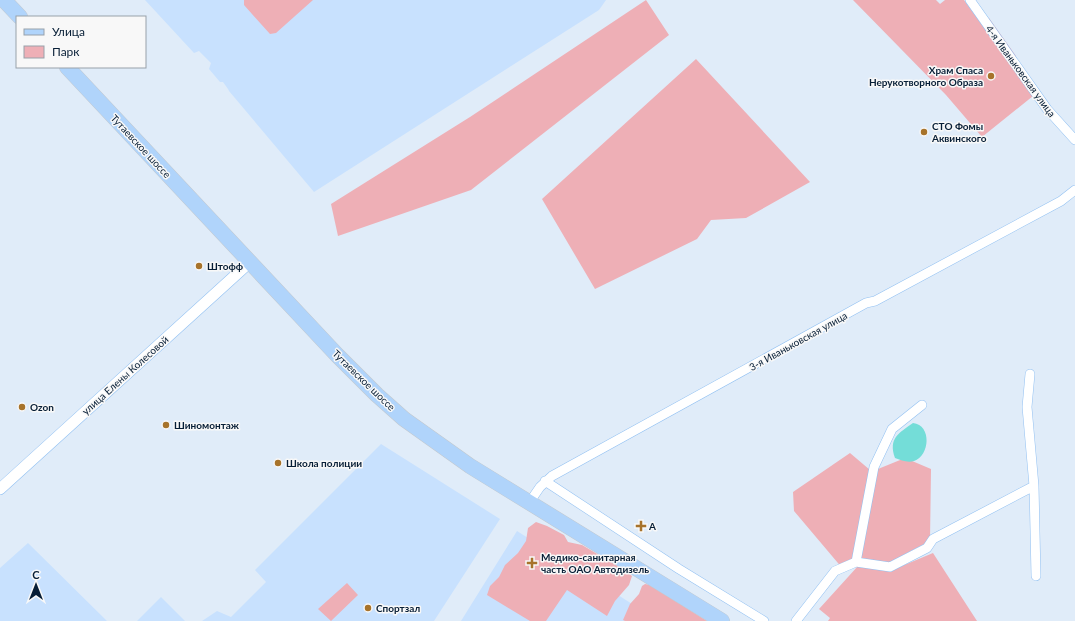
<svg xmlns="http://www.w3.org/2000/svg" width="1075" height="621" font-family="Lato,sans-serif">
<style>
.built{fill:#c8e1fe}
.green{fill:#eeafb6}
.water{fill:#74ddd8}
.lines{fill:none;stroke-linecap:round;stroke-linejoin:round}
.minor-casing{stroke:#91c0f2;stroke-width:10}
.tertiary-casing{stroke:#91c0f2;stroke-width:12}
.primary-casing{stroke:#c3c9cf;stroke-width:16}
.minor{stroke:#fff;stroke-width:9}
.tertiary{stroke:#fff;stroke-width:11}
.primary{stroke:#b0d4fb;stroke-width:15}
.poi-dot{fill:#a7732b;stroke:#f8f8f8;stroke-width:1.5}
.labels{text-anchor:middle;stroke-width:3;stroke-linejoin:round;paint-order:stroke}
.poi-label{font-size:10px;font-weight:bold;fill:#071e36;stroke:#f8f8f8;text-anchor:start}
.street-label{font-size:10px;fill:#071e36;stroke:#f8f8f8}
</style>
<rect width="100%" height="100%" fill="#e0ecf9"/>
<path class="built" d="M 145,0 L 606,0 L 599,10 L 314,192 L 229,91 L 228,89 L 223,82 L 220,82 L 209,69 L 211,63 L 199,51 L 194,53 Z
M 381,444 L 500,519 L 434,621 L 202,621 L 217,611 L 231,617 L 266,582 L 255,570 Z
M 517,531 L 659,621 L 461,621 Z
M 28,543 L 107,621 L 0,621 L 0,568 Z
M 161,597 L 185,621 L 137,621 Z"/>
<path class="green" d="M 244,0 L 313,0 L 276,33 L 270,34 L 244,5 Z
M 646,0 L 669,35 L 471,190 L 338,236 L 331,204 L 470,117 Z
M 853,0 L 936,0 L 940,4 L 945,0 L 964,0 L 982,25 L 989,18 L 1016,56 L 1016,66 L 1033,96 L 982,137 L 946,95 Z
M 696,59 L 810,182 L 746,218 L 711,220 L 697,239 L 595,289 L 542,199 Z
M 850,453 L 870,470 L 852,559 L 843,569 L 794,511 L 793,492 Z
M 905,458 L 931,469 L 930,541 L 888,563 L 860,559 L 878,469 Z
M 536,522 L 547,526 L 564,535 L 568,542 L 582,545 L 616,565 L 632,576 L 629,585 L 615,601 L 607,616 L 567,590 L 546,621 L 530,621 L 487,595 L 490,586 L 499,577 L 505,565 L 518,553 L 526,541 L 528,528 Z
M 933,553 L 977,621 L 828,621 L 830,618 L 819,609 L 858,566 L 890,571 Z
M 347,583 L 358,595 L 331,621 L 318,609 Z
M 645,584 L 650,585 L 707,621 L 625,621 L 623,620 L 630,604 L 639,594 L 642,586 Z"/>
<path class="water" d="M 913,423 C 932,425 930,456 914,461 C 907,463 901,460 895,458 C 888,438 899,433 913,423 Z"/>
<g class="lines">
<g class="minor-casing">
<path id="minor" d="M 970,0 L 1047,109 L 1075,140
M 1030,374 L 1027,407 L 1034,486 L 1036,576
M 545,481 L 679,569 L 764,621
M 529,503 L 540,487 L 552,476 L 866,303 L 875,301 L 1061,201 L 1075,190
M 856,562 L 890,567 L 927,548 L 933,539 L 1034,486
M 796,621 L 835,571 L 856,562 L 874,467 L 892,429 L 922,405"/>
</g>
<g class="tertiary-casing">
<path id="tertiary" d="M 0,489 L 250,262"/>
</g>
<g class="primary-casing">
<path id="primary" d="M 4,0 L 20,17
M 67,67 L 337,355 L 377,395 L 404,419 L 470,466 L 722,621"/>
</g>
<use href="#minor" class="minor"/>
<use href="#tertiary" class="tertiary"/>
<use href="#primary" class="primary"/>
</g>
<g class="poi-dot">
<circle cx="991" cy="76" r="4"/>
<circle cx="924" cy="132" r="4"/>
<circle cx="199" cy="266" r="4"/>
<circle cx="22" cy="407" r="4"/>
<circle cx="166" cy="425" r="4"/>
<circle cx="278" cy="463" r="4"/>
<path d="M639 520h4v4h4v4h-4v4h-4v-4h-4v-4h4z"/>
<path d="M530 557h4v4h4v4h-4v4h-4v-4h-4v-4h4z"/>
<circle cx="368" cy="608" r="4"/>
</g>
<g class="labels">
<g class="poi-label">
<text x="983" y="74" text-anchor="end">Храм Спаса<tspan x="983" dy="12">Нерукотворного Образа</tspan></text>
<text x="932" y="130">СТО Фомы<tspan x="932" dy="12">Аквинского</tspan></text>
<text x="207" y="270">Штофф</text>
<text x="30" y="411">Ozon</text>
<text x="174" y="429">Шиномонтаж</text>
<text x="286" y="467">Школа полиции</text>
<text x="649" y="530">А</text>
<text x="541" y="561">Медико-санитарная<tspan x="541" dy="12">часть ОАО Автодизель</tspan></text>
<text x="376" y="612">Спортзал</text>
</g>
<g class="street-label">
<text transform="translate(1021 71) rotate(54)" y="4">4-я Иваньковская улица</text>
<text transform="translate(141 146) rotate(47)" y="4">Тутаевское шоссе</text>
<text transform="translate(798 341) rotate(-29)" y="4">3-я Иваньковская улица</text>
<text transform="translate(125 375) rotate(-42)" y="4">улица Елены Колесовой</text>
<text transform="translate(364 380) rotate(44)" y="4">Тутаевское шоссе</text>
</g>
</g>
<rect x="16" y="16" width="130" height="52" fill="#f8f8f8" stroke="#98a1aa"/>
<rect x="24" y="29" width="20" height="6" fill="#b0d4fb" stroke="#98a1aa"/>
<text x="52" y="36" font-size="12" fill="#071e36">Улица</text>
<rect x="24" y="46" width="20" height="12" fill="#eeafb6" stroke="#98a1aa"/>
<text x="52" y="56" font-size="12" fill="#071e36">Парк</text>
<g transform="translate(36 585)" stroke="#f8f8f8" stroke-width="3" paint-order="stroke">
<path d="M0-3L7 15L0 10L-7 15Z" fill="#071e36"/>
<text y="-6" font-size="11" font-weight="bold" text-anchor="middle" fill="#071e36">С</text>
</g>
</svg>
